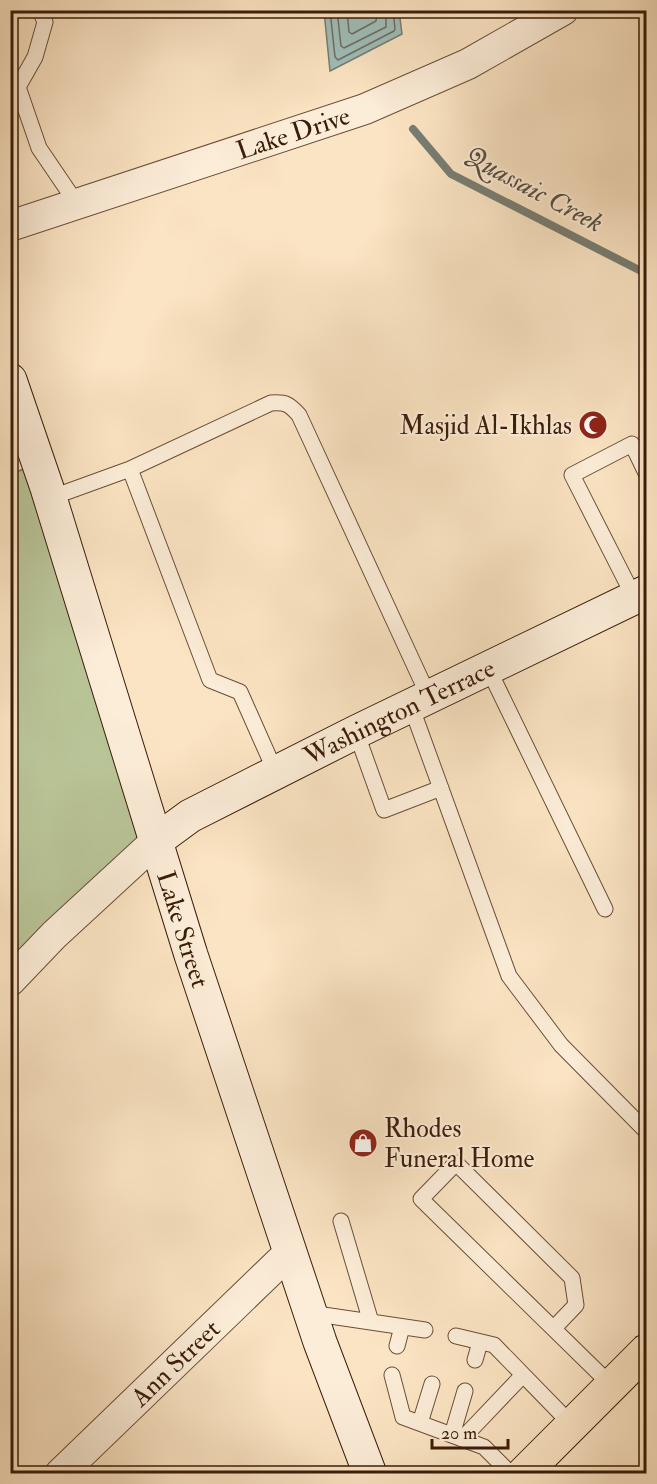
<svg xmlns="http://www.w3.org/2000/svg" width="657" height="1484" font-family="'IM FELL Double Pica',serif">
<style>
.green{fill:#b9c598;stroke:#7a7050;stroke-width:1.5}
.water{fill:#9fbeb9;stroke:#777d73;stroke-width:1.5}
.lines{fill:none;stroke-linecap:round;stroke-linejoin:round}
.shore{stroke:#6d6d61;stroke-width:1.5}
.stream{stroke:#777d73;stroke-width:8}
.lane-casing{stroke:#6b4e38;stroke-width:17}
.street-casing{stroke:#6b4e38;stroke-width:32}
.secondary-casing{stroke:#3b1c09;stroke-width:35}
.primary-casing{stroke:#3b1c09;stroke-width:35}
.lane{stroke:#fcedd8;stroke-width:15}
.street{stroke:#fcedd8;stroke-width:30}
.secondary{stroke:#fcedd8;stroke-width:33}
.primary{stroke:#fbe4c3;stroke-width:33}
.labels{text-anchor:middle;stroke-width:4.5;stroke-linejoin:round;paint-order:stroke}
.street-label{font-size:26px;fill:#3b1c09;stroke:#fcedd8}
.poi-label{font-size:26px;fill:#3b1c09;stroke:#fcedd8;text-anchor:end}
.water-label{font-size:27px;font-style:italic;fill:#594d3e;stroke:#fcedd8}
</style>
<rect width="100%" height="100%" fill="#fbe4c3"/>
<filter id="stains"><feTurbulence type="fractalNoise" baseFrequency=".00333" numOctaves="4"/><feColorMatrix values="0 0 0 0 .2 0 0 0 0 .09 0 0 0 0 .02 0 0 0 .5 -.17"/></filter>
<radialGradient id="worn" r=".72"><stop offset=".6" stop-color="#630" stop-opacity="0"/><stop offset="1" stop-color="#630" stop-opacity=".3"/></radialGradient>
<path class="green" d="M 39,463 L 156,841 L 11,987 L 11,474 Z"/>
<path class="water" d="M 324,11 L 399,11 L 402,34 L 330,71 Z"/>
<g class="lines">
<path class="shore" d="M 330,10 L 335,57 L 338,60 L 394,31 L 395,29 L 393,10
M 337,10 L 341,46 L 344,48 L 386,27 L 386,10
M 347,10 L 349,32 L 352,34 L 376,21 L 377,10"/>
<path class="stream" d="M 413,129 L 451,174 L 641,271 L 646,271"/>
<g class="lane-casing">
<path id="lane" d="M 18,87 L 35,57 L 45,22 L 40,10
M 10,92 L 18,87 L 39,148 L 77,204
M 130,469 L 210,680 L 240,692 L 276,773
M 50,498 L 130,469 L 271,403 C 286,402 289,404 299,415 L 429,697
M 634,597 L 572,475 L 632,444 L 646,473
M 488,668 L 605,909
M 411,706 L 509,976 L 561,1045 L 646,1131
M 356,732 L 384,810 L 441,788
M 341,1221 L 371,1322
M 310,1313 L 425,1330
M 554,1328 L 576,1305 L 572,1278 L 456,1163 L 421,1199 L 612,1386
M 456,1336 L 494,1345 L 572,1425
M 397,1346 L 402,1327
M 475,1360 L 480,1342
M 392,1375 L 403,1417 L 484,1447 L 511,1474
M 420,1423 L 432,1384
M 452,1435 L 465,1391
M 462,1439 L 523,1375"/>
</g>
<g class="street-casing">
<g id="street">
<path id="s1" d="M 10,226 L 365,109 L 468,64 L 563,10"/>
<path d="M 10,981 L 54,935 L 156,841"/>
<path id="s2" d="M 60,1474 L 290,1252"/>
</g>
</g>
<g class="secondary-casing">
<g id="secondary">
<path id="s3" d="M 10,380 L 47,488 L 191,955 L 320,1342 L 370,1474"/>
<path id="s4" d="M 156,841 L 190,816 L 356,732 L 646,592"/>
</g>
</g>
<g class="primary-casing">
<path id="primary" d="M 523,1474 L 646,1351"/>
</g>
<use href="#lane" class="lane"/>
<use href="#street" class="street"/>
<use href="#secondary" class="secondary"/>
<use href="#primary" class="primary"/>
</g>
<defs>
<g id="mosque-disc" transform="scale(1.5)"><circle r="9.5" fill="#8f2418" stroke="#fcedd8"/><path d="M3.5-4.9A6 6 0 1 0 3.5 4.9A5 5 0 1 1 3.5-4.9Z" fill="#fff"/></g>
<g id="shop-disc" transform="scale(1.5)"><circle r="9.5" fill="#8f2418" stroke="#fcedd8"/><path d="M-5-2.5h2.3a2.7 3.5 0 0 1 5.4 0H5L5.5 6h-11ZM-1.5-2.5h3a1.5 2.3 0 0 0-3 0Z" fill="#fff"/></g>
</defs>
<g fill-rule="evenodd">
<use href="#mosque-disc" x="593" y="425"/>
<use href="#shop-disc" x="363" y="1143"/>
</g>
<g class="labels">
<g class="street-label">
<text dy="9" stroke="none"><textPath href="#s1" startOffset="298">Lake Drive</textPath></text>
<text dy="9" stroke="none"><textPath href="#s4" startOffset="276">Washington Terrace</textPath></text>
<text dy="9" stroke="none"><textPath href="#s3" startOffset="576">Lake Street</textPath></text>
<text dy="9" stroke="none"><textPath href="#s2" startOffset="160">Ann Street</textPath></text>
</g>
<g class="poi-label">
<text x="572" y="434">Masjid Al-Ikhlas</text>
<text x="384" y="1137" text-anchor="start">Rhodes<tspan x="384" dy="30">Funeral Home</tspan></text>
</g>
<g class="water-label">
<text transform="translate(534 189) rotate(28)" y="9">Quassaic Creek</text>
</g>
</g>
<rect width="657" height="1484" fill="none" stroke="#fbe4c3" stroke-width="36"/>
<rect x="12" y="12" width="633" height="1460" fill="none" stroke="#3b1c09" stroke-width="3"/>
<rect x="18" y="18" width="621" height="1448" fill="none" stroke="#3b1c09" stroke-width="1.5"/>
<path d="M432 1439v9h76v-9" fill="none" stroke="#3b1c09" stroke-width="3"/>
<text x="441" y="1439" font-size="18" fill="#3b1c09" stroke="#fcedd8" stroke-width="4.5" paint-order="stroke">20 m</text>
<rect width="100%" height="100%" filter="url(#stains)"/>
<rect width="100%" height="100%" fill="url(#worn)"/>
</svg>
